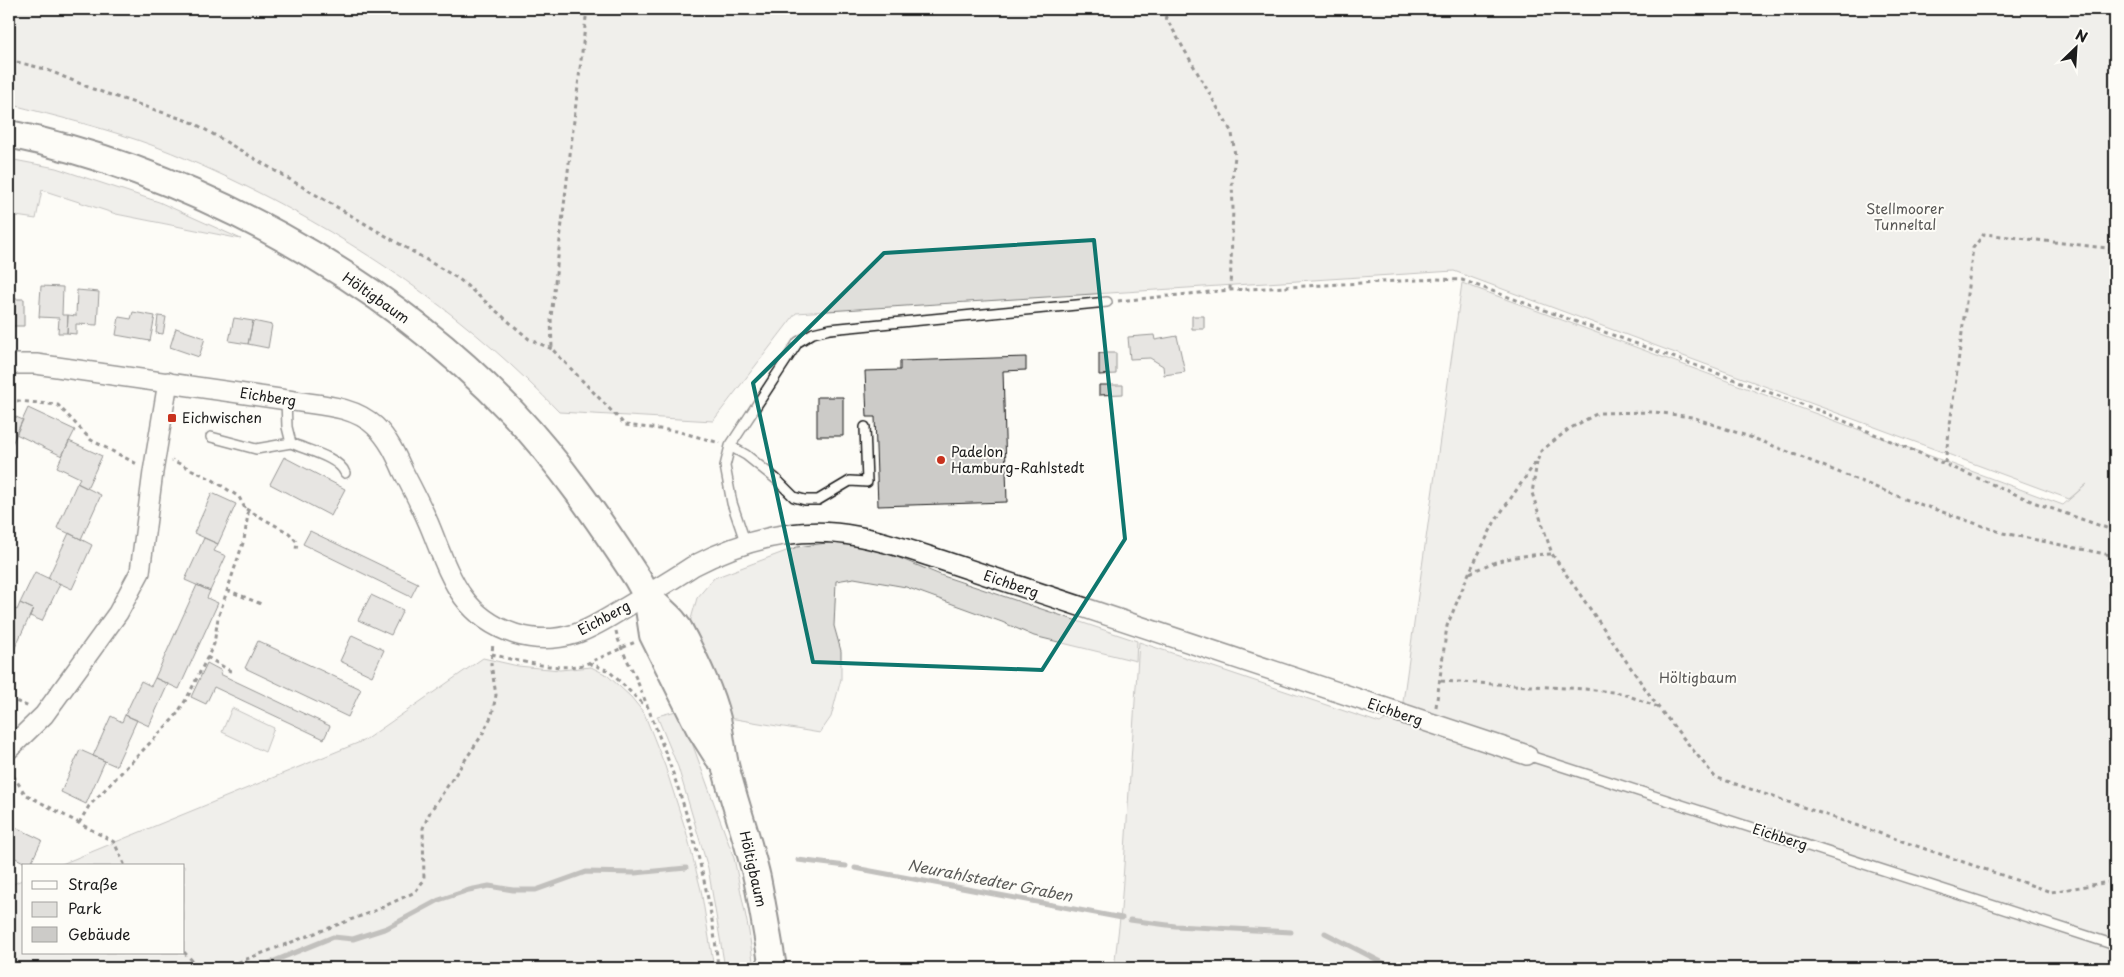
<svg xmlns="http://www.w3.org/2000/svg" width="2124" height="977" font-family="'Playpen Sans',sans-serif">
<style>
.green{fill:#e0dfdb;stroke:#7e7e7c}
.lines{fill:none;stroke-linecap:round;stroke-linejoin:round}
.stream{stroke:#797876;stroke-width:5}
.building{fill:#cccbc8;stroke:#1c1c1c}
.service-casing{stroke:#1c1c1c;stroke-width:12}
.minor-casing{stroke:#1c1c1c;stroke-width:22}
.secondary-casing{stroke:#1c1c1c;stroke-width:30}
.path{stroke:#1c1c1c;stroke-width:3;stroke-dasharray:4 4;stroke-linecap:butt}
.service{stroke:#fdfcf7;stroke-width:9}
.minor{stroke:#fdfcf7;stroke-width:19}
.secondary{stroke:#fdfcf7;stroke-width:26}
.marked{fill:none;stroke:#0f766e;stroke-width:4;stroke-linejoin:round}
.poi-dot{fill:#c8321e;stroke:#fdfcf7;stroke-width:2}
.labels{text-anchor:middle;stroke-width:4;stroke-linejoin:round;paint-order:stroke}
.park-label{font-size:14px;fill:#575655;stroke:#fdfcf7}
.street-label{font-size:14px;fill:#1c1c1c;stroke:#fdfcf7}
.poi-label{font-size:14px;fill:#1c1c1c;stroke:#fdfcf7;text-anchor:start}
.water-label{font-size:15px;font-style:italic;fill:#5a5a58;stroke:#fdfcf7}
</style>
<rect width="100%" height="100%" fill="#fdfcf7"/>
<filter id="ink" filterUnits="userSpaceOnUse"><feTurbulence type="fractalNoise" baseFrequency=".02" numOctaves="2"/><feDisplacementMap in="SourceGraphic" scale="10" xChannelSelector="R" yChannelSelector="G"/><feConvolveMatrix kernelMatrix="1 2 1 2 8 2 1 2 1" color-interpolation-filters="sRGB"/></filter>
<g filter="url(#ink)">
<path class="green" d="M 9,9 L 2115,9 L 2115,968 L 1114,968 L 1121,910 L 1139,642 L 1380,723 L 1402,709 L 1462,283 L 2063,505 L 2087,484 L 2069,499 L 1454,271 L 796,313 L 713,421 L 559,412 C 475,324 378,255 271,199 C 234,180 196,162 157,147 C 109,129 59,117 9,104 Z
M 9,159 L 56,168 L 159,202 L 241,239 L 116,214 L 42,190 L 36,219 L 9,215 Z
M 834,542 L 880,550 L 943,576 L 1137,641 L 1136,661 L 1034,636 L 1002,622 L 906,587 L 854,578 L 836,581 L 834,626 L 841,651 L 841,679 L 831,717 L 820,733 L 729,718 L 689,626 L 697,598 L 714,578 L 797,547 Z
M 483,658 L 518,666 L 560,670 L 591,667 L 607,675 L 631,697 L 644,713 L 665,766 L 686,831 L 701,890 L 714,968 L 9,968 L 9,886 L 24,879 L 24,953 L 184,953 L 184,866 L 57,866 L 365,740 Z
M 232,708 L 274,728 L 265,752 L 222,732 Z
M 680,710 L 734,858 L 749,932 L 754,968 L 725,968 L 708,868 L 678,767 L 657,716 Z"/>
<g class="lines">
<path class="stream" d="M 798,860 L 846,866
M 855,868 L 1122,918
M 1130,920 L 1175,926 L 1291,932
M 1325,933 L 1393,968
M 257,968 L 333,937 L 353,939 L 387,928 L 439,900 L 469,890 L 489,886 L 513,890 L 536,890 L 586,872 L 635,873 L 686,868"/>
</g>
<path class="building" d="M 41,286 L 63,287 L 62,315 L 68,315 L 67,333 L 58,333 L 59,318 L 39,317 Z
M 77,290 L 99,292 L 97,325 L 76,324 L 76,334 L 67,333 L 68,315 L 76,316 Z
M 9,299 L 24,299 L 24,326 L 9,326 Z
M 133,312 L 155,316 L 150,341 L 116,335 L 119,317 L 131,319 Z
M 158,316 L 166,317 L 163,334 L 156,333 Z
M 1192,316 L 1204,316 L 1204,329 L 1192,329 Z
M 234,318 L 253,321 L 248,344 L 229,341 Z
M 253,321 L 272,325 L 268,348 L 248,344 Z
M 176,328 L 205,338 L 199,357 L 170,347 Z
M 1154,335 L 1155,340 L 1177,336 L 1185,372 L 1164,375 L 1163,366 L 1150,358 L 1130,359 L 1128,337 Z
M 1099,353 L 1116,353 L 1116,374 L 1099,375 Z
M 1026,357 L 1026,370 L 1003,371 L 1007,502 L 878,506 L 875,417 L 867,417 L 865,371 L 900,370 L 900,361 Z
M 1099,385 L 1123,385 L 1123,394 L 1099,395 Z
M 817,397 L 843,397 L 843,436 L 817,436 Z
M 28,408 L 75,430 L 62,456 L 16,434 Z
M 9,414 L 23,420 L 11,446 L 9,445 Z
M 69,441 L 102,456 L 87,488 L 77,483 L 80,478 L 57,467 Z
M 284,457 L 345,489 L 331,516 L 270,484 Z
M 77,483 L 101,495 L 81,539 L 57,528 Z
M 212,493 L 236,504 L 218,544 L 194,533 Z
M 310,531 L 418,583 L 411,597 L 303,544 Z
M 69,533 L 92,545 L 72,589 L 48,578 Z
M 204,538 L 218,544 L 214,551 L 226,556 L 210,591 L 185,580 Z
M 35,572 L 60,584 L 42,621 L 30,616 L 33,609 L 20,603 Z
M 197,585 L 210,591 L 207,598 L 218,603 L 179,689 L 155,678 Z
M 371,595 L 403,610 L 391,635 L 358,620 Z
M 20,603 L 33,609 L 11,656 L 9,655 L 9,606 L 17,610 Z
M 352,635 L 384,650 L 372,676 L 340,661 Z
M 258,641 L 361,689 L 348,717 L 245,668 Z
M 207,663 L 222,671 L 220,674 L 330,726 L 324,739 L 214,687 L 206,704 L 191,697 Z
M 155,678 L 168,684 L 149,726 L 125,715 L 141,681 L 151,686 Z
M 125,715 L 137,720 L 116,766 L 93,756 L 111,716 L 122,722 Z
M 80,750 L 105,761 L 86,804 L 61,792 Z
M 9,824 L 42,840 L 30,865 L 9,855 Z"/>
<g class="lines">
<g class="service-casing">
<path id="service" d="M 286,400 L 287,427 L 291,443 C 306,450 339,457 345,473
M 211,437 L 256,449 L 291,443
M 730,446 L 746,455 L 776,479 L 794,497 L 805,500 L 818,500 L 850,481 L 867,482 L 865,427
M 746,544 L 732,503 L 725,466 L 730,446 L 798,342 L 813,333 L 830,329 L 1107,302
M 1527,755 L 2115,945"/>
</g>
<g class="minor-casing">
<path id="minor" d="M 9,364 L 36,364 L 308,403 C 331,406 357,409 375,426 C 388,438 396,455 403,471 C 413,490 423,509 431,529 C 450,576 462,617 515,634 C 534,640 555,640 575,634 C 594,628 611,616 628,606 C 650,593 672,580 693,566 C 743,540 799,525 856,536 C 885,541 913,551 941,560 L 1527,755
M 9,749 L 44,715 L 118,613 L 140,572 L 153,472 L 168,382"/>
</g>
<g class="secondary-casing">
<path id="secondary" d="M 9,134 C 191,171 385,278 513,413 C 561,464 599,520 637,578 C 640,583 643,589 646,594 C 658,609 674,617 682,635 C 695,661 710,690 717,719 C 721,737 722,755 727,773 C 736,808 749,843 757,878 C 763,908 768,938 773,968
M 647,595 L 653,635 L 699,727 L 718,757"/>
</g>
<path class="path" d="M 587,9 L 551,317 L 552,349 L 625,425 L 676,431 L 720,443
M 1161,9 L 1232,133 L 1235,156 L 1232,181 L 1233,209 L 1230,290
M 9,60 L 45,69 L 93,89 L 194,123 L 459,279 L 529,339 L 552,349
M 1118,301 L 1230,290 L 1437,279 L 1462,280 L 1823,412 L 2036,503 L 2115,531
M 9,400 L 58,405 L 91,440 L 139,465
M 1537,462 L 1532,493 L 1552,554 L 1658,707 L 1715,777 L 2051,892 L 2115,881
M 1945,463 L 1973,248 L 1984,234 L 2115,249
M 246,509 L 289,533 L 297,542 L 296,550
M 1470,573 C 1499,558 1520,555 1552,554
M 227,590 L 264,605
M 616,631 C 620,650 631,665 638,683 C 649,710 660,738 670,765 C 692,826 713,903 718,968
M 492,654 C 515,661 566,673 588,663 C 604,656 620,649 635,642
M 207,657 L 232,672
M 589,663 L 609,671 L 645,706
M 1441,681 L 1585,689 L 1621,693 L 1658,707
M 9,698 L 29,707
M 1436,707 L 1447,626 L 1469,573 L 1495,521 L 1538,459 L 1541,451 L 1569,429 L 1598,413 L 1654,412 L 1692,417 L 1761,441 L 1905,499 L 2003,533 L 2115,556
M 9,769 L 25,794 L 114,842 L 125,866
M 79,823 L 89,806 L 175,717 L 187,698 L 214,644 L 218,618 L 244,540 L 248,514 L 239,497 L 213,480 L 172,460
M 184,952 L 199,968
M 223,968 L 374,911 L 415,892 L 424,880 L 423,828 L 430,812 L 482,735 L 492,715 L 496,695 L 491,664 L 493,643"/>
<use href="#service" class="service"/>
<use href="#minor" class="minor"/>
<use href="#secondary" class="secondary"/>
</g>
</g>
<path d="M0 0H2124V977H0ZM 1094,240 L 1125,539 L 1042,670 L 813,662 L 753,383 L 884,253 Z" fill="#fdfcf7" fill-opacity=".55" fill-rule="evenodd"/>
<path class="marked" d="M 1094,240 L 1125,539 L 1042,670 L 813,662 L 753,383 L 884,253 Z"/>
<g class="poi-dot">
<rect x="167" y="413" width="10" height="10" rx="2.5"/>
<circle cx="941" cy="460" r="5"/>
</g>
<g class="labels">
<g class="park-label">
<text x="1905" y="214">Stellmoorer<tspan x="1905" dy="16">Tunneltal</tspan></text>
<text x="1698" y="683">Höltigbaum</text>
</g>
<g class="street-label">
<text transform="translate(376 298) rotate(35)" y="5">Höltigbaum</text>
<text transform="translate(268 397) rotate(9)" y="5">Eichberg</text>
<text transform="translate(1011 584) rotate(19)" y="5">Eichberg</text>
<text transform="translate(604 618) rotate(-28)" y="5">Eichberg</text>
<text transform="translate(1395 712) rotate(19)" y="5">Eichberg</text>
<text transform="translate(1780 837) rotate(18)" y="5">Eichberg</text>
<text transform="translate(753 869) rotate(77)" y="5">Höltigbaum</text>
</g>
<g class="poi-label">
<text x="182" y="423">Eichwischen</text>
<text x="951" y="457">Padelon<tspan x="951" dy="16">Hamburg-Rahlstedt</tspan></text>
</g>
<g class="water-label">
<text transform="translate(990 881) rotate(11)" y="5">Neurahlstedter Graben</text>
</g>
</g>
<rect width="2124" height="977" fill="none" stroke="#fdfcf7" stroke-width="30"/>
<rect x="15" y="15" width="2094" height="947" fill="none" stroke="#1c1c1c" stroke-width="2" filter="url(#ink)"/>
<rect x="22" y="864" width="162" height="90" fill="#fdfcf7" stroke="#a3a29f"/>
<rect x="32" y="881" width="25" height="8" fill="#fdfcf7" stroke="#a3a29f"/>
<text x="68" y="890" font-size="15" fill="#1c1c1c">Straße</text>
<rect x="32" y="902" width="25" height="15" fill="#e0dfdb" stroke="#a3a29f"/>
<text x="68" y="914" font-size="15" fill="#1c1c1c">Park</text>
<rect x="32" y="927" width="25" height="15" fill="#cccbc8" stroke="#a3a29f"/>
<text x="68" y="940" font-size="15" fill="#1c1c1c">Gebäude</text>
<g transform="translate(2076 48) rotate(25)" stroke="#fdfcf7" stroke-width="4" paint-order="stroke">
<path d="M0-4L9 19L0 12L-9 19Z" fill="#1c1c1c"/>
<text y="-8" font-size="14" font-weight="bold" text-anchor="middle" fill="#1c1c1c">N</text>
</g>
</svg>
